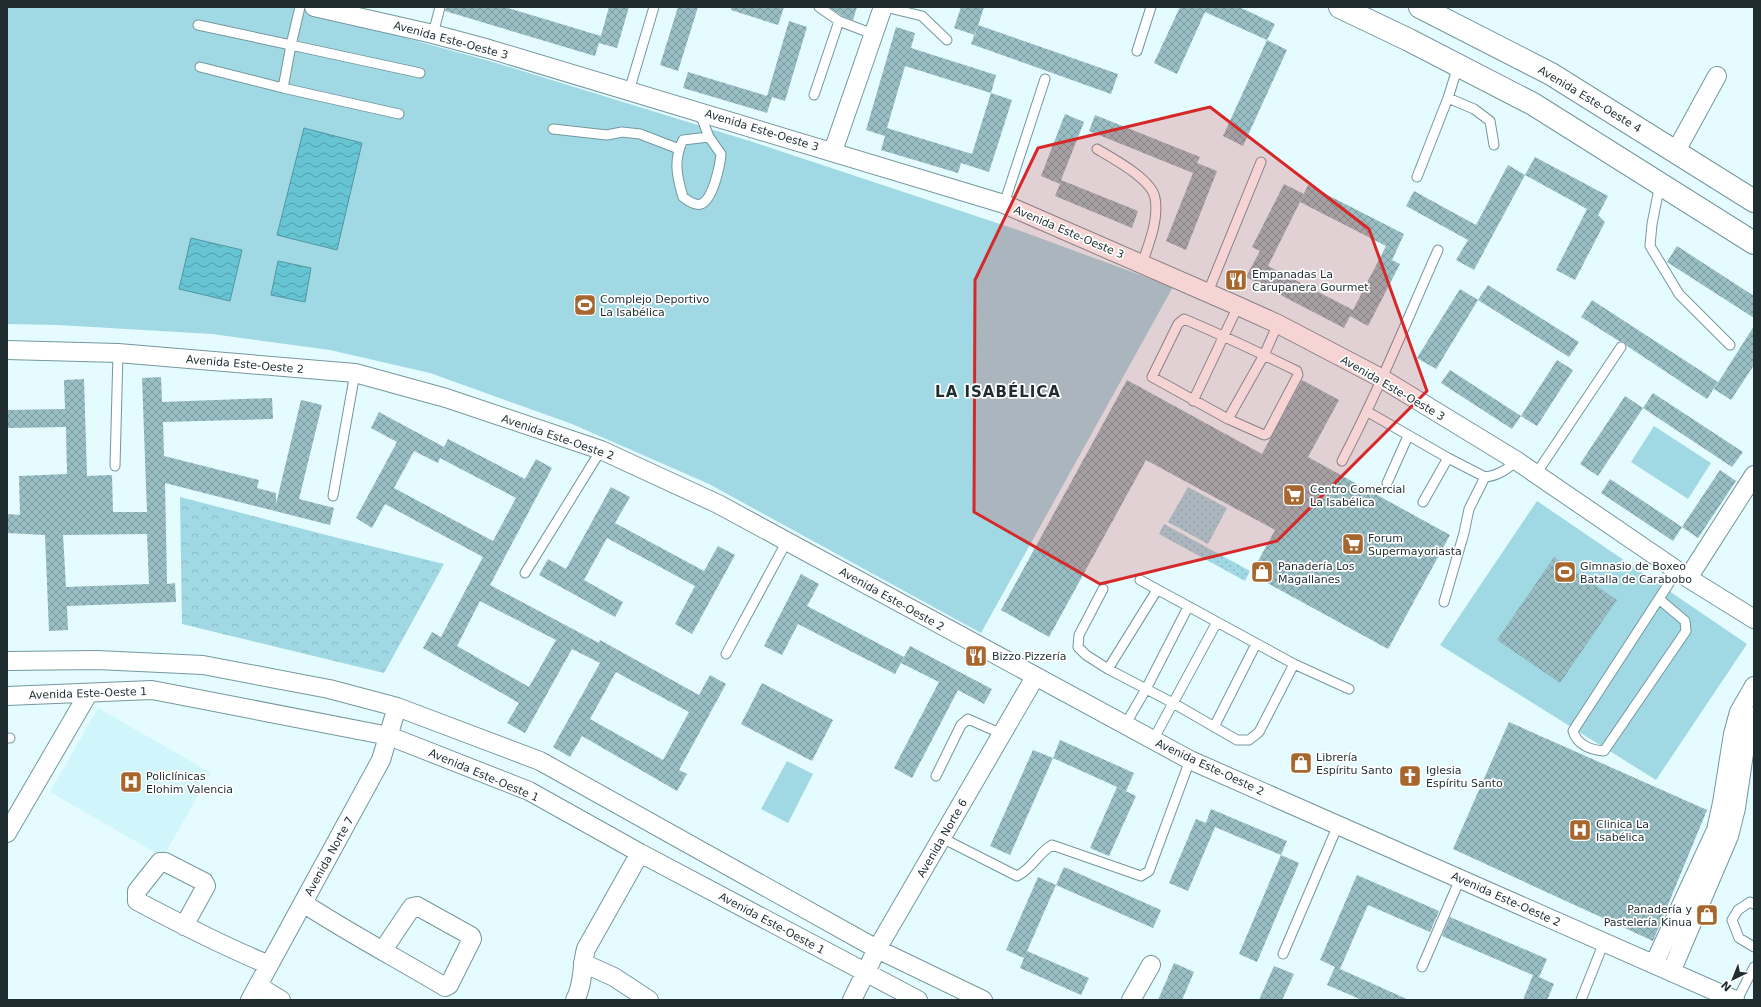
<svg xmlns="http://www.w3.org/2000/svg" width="1761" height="1007" font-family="'DejaVu Sans',sans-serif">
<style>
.built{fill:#d0f6fc}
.grass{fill:url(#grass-dots)}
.park{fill:url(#park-crowns)}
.pitch{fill:#a0d9e3}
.water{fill:url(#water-waves);stroke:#5197a2}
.building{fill:url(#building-cross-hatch);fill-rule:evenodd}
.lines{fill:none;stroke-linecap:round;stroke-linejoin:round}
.lane-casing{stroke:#74989e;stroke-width:11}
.street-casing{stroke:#74989e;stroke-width:20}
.secondary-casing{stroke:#74989e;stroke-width:24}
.lane{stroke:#fff;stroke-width:9}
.street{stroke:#fff;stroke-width:18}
.secondary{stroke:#fff;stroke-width:22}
.marked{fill:#d62828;fill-opacity:0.2;stroke:#d62828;stroke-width:3;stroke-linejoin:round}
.labels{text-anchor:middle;stroke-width:3.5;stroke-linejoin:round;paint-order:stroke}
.street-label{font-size:11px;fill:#1f2d30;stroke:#fff}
.poi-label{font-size:11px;fill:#1f2d30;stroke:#fff;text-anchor:start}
.district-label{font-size:15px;font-weight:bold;letter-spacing:1px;fill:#1f2d30;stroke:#fff}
</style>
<defs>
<pattern id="grass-dots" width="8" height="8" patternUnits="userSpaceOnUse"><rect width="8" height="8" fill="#a0d9e3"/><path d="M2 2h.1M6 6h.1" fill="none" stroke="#89bbc3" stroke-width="1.8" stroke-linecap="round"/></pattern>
<pattern id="park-crowns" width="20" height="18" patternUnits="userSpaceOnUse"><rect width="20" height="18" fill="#a0d9e3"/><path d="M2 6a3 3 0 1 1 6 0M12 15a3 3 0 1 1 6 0" fill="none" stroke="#89bbc3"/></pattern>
<pattern id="water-waves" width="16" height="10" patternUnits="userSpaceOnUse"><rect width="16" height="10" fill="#66c4d3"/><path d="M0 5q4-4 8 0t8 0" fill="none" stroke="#53a0ac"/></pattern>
<pattern id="building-cross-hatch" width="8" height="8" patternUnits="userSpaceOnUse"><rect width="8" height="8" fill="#99bec4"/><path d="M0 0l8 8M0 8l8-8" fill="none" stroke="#7c9ba0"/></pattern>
</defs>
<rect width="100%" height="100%" fill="#e4fbff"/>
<path class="built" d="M 98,708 L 211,773 L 163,857 L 50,792 Z"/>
<path class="grass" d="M 1188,487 L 1227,508 L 1208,544 L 1168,522 Z
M 1164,524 L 1250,571 L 1245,581 L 1159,534 Z"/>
<path class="park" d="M 180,497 L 334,537 L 444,564 L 384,673 L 182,624 Z"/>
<path class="pitch" d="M 7,7 L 293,7 L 493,62 L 753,142 L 1015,229 L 1173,287 L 981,633 L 709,484 L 572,424 L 430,373 L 330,350 L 212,334 L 58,325 L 7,324 Z
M 1654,426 L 1711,463 L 1688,499 L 1631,462 Z
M 1537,501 L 1747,644 L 1656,780 L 1440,645 Z
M 787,761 L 813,774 L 788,823 L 761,809 Z"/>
<path class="water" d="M 304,128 L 362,143 L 337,250 L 277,235 Z
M 191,238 L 242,250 L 230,301 L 179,289 Z
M 278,261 L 311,268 L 305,302 L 271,295 Z"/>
<path class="building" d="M 446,7 L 505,7 L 601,36 L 595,56 L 445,11 Z
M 609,7 L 629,7 L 617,48 L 599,43 Z
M 678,7 L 698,7 L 678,71 L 660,65 Z
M 731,7 L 784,7 L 778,25 L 731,10 Z
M 829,7 L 857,7 L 853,20 L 842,16 Z
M 961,7 L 984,7 L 975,35 L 954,28 Z
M 1180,7 L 1239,7 L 1275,24 L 1267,40 L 1205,12 L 1177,74 L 1154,63 Z
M 789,21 L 807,27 L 785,101 L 772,97 L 767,113 L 683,88 L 688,72 L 767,96 Z
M 978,25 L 1118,74 L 1111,94 L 971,44 Z
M 896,27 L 915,33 L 911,48 L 996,75 L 991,93 L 1012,100 L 989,172 L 961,163 L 958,173 L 881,150 L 885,136 L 866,130 ZM 905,66 L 991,93 L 972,154 L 887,128 Z
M 1267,40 L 1287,50 L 1243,146 L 1223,136 Z
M 1065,114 L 1084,122 L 1061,180 L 1138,211 L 1132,228 L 1055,196 L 1060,184 L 1041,176 Z
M 1095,115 L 1200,157 L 1197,163 L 1217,171 L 1186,250 L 1166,241 L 1193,173 L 1089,131 Z
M 1535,157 L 1608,196 L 1598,215 L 1605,222 L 1575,280 L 1556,270 L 1587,209 L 1525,175 Z
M 1508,165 L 1525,175 L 1474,270 L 1456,260 L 1468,240 L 1406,206 L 1414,191 L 1476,225 Z
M 1284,184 L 1304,194 L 1300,202 L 1308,185 L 1404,234 L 1392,260 L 1400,264 L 1368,326 L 1350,316 L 1344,328 L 1246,277 L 1260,251 L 1252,247 ZM 1300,202 L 1386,246 L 1353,310 L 1268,266 Z
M 1677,246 L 1754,296 L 1754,318 L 1667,262 Z
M 1488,285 L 1579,342 L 1569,357 L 1478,300 Z
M 1460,289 L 1478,300 L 1436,369 L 1417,358 Z
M 1592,300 L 1718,382 L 1707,399 L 1627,346 L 1624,342 L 1619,341 L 1581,317 Z
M 1754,326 L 1754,365 L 1731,400 L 1714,389 Z
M 1557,360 L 1573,370 L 1537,426 L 1521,416 Z
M 1450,370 L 1521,416 L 1512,429 L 1441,383 Z
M 161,377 L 162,402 L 272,398 L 273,419 L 163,422 L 164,456 L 259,480 L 257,488 L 276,493 L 276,504 L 301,400 L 322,405 L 299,499 L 334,508 L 330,525 L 165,483 L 167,584 L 175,583 L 176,602 L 67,606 L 68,630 L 49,631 L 45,535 L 7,533 L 7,514 L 20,515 L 19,476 L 67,474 L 66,427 L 7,428 L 7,410 L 65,409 L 64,380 L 84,379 L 87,476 L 112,475 L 113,512 L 147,512 L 142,378 ZM 147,534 L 149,584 L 66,587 L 63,535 Z
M 1127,380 L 1262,454 L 1302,380 L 1339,400 L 1308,457 L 1450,535 L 1388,649 L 1251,574 L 1275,530 L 1146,460 L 1049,637 L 1001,610 Z
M 1653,393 L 1743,452 L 1732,467 L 1643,408 Z
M 1625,396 L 1643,408 L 1598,476 L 1580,464 Z
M 379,412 L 444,447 L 448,439 L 525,479 L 536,459 L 552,468 L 490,585 L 599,643 L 600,640 L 699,695 L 710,675 L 726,684 L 679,770 L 687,774 L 677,791 L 582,736 L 570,757 L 553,747 L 600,663 L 572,649 L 525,733 L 507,723 L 519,703 L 423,648 L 432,632 L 441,637 L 483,557 L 385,504 L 372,528 L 356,518 L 397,442 L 371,428 ZM 414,451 L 438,463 L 440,458 L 516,498 L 493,541 L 394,488 ZM 480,601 L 556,640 L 529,687 L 457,646 ZM 616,672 L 689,712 L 663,760 L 590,719 Z
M 1720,470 L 1736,481 L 1698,538 L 1682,527 Z
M 1610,479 L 1682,527 L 1673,541 L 1601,493 Z
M 611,487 L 630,497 L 615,523 L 704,571 L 718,546 L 735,555 L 692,634 L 675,624 L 695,586 L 607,538 L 584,580 L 623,602 L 615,617 L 539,575 L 548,559 L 566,569 Z
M 1554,557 L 1617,600 L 1560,683 L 1497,640 Z
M 801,574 L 819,584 L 807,606 L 904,657 L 895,674 L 798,624 L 782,655 L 764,646 Z
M 910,646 L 992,689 L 984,704 L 958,690 L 912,778 L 894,768 L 939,682 L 901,663 Z
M 762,683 L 833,720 L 812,761 L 741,724 Z
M 1509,722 L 1707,810 L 1653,941 L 1453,849 Z
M 1060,740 L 1134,773 L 1126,791 L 1053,758 Z
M 1033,750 L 1053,758 L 1010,855 L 990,846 Z
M 1117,787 L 1136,796 L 1109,856 L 1090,848 Z
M 1211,809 L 1287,841 L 1281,855 L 1215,827 L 1188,891 L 1169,883 L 1196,819 L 1206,823 Z
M 1281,855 L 1299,863 L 1257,962 L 1239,954 Z
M 1064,867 L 1161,910 L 1153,928 L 1056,885 Z
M 1357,875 L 1439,911 L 1430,932 L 1368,905 L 1340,969 L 1409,1000 L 1362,1000 L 1327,985 L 1335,967 L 1320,960 Z
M 1038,877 L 1056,885 L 1027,951 L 1089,978 L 1081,995 L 1020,968 L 1024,958 L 1006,950 Z
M 1450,917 L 1547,959 L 1539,977 L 1554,984 L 1547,1000 L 1523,1000 L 1533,975 L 1442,936 Z
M 1174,963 L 1194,972 L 1182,1000 L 1158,1000 Z
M 1274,966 L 1294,974 L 1282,1000 L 1259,1000 Z"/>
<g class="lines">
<g class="lane-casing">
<path id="lane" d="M 819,7 L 839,21
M 885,7 L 922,16 L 947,40
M 198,25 L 291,45 L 300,7
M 433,34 L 440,7
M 1137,51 L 1151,7
M 200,67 L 283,88 L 291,45 L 420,73
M 283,88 L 399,114
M 629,91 L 654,7
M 814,95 L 839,21 L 873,34
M 1448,98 L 1474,109 L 1490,121 L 1494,145
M 699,111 L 709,137 L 721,154 C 720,165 713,200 701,204 C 695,206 688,201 683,197 C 677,177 673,160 683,140 L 709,137
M 553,129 L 607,135 L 622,132 L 640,134 L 679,149
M 1097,149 C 1112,158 1152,179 1155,198 C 1159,220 1149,243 1142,264
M 1417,177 L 1448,98 L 1458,66
M 1660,184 L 1652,224 L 1650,246 L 1679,294 L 1730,345
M 1004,204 L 1045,79
M 1208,292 L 1261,162
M 1193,401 L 1238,306
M 1368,412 L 1448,458 L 1485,477 C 1498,476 1507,469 1517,461
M 1228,419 L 1264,435 L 1267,434 L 1298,375 L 1297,371 C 1260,353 1222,335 1184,319 L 1178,324 L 1152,377 L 1228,419 L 1264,355 L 1278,324
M 1342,461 C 1378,392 1407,320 1438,250
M 115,466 L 118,353
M 1536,474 L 1621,347
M 1387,483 L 1408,436
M 333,496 L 355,373
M 1423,502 L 1448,458
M 525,573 L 601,450
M 1103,589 L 1079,635 L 1078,647 L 1086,655 L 1108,669 L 1173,703 L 1237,740 L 1249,740 L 1259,732 L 1294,664 L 1140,580
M 1659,599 L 1685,621 L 1686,631 L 1604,751 C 1591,750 1577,745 1573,731 L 1677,571
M 1444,602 L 1464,533 L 1469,509 L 1485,477
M 726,654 L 787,541
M 1294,664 L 1349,689
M 1108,669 L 1157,590
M 1125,725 L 1146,689 L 1188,607
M 1214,727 L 1256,644
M 7,738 L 10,738
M 1153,740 L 1217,622
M 936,776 L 961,725 L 968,719 L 1002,734
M 942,838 L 1017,876 C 1032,869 1038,853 1052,845 L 1141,876 L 1149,871 L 1190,760
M 1754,904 L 1750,902 L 1738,910 L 1732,920 L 1739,938 L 1754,947
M 1283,954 L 1338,825
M 1422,967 L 1460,879
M 1581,1000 L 1604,942
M 1737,1000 L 1754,967"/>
</g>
<g class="street-casing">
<path id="street" d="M 314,7 L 433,34 L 489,49 L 1004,204 L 1238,306 L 1278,324 L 1381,378 L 1517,461 L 1688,578 L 1754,619
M 833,151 L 883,7
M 1676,151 L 1717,76
M 7,350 L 118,353 L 355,373 L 446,398 L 601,450 L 718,504 L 1190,760 L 1735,1000
M 1688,578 L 1754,475
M 7,661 L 97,660 L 203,665 L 329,689 L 397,707 L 540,761 L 877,949 L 983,1000
M 7,696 L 152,690 L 389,736 L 529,791 L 640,853 L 918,1000
M 7,833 L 88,694
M 303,903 C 349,933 398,959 445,987 L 449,985 L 472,939 L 471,936 L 417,906 L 412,907 L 383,950
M 184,926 L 206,886 L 204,882 L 165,862 L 160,862 L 137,891 L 137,901 C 180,924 224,946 269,965
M 583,963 L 614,977 L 649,1000
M 1654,964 L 1716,830 L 1722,803 L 1733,734 L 1739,712 L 1754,686
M 1671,972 L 1729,836 L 1736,808 L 1746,740 L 1754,716
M 258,986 L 281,1000
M 250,1000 L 381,760 L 397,707
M 575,1000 C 584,984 581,967 586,949 L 640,853
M 852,1000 L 877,949 L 1035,677
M 1131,1000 L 1151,965"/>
</g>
<g class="secondary-casing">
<path id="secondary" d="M 1340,7 L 1409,40 L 1533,104 L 1754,243
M 1420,7 L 1551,74 L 1754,201"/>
</g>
<use href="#lane" class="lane"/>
<use href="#street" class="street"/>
<use href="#secondary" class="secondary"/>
</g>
<path class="marked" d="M 1210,107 L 1369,229 L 1427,391 L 1277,541 L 1100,584 L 974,512 L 975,280 L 1038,148 Z"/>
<defs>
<g id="restaurant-square" transform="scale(1.15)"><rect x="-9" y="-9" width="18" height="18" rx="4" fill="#a6662e" stroke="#fff"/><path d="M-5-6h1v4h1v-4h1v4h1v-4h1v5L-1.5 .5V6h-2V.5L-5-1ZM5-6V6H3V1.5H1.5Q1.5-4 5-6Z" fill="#fff"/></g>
<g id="stadium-square" transform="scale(1.15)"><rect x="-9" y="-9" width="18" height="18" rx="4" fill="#a6662e" stroke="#fff"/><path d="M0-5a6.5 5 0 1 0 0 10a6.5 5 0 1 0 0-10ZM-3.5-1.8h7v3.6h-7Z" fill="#fff"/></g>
<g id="supermarket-square" transform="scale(1.15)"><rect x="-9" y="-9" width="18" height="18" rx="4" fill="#a6662e" stroke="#fff"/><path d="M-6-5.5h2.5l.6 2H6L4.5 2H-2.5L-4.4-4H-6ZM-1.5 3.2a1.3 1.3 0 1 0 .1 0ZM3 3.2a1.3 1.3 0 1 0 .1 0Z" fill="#fff"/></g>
<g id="shop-square" transform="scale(1.15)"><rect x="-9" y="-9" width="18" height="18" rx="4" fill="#a6662e" stroke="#fff"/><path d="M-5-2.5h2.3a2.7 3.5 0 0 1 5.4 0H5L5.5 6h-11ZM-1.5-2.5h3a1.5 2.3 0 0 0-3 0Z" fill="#fff"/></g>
<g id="church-square" transform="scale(1.15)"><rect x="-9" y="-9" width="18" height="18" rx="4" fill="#a6662e" stroke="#fff"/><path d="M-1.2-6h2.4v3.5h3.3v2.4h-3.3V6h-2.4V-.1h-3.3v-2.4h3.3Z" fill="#fff"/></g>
<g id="hospital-square" transform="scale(1.15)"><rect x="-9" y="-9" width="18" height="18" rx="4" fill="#a6662e" stroke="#fff"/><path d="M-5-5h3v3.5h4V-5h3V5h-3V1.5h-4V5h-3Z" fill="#fff"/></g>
</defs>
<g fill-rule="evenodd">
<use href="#restaurant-square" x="1236" y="280"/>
<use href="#stadium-square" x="585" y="305"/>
<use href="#supermarket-square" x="1294" y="495"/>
<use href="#supermarket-square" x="1353" y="544"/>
<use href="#shop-square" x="1262" y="572"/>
<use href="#stadium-square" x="1565" y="572"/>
<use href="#restaurant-square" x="976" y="656"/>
<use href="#shop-square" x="1301" y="763"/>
<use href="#church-square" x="1410" y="776"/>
<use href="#hospital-square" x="131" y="782"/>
<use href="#hospital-square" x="1580" y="830"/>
<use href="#shop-square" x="1707" y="915"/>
</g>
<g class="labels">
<g class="street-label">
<text transform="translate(451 40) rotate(15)" y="4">Avenida Este-Oeste 3</text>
<text transform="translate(1590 99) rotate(31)" y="4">Avenida Este-Oeste 4</text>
<text transform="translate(762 130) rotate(17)" y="4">Avenida Este-Oeste 3</text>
<text transform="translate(1069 232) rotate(23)" y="4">Avenida Este-Oeste 3</text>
<text transform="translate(245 364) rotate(5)" y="4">Avenida Este-Oeste 2</text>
<text transform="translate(1393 388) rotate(30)" y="4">Avenida Este-Oeste 3</text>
<text transform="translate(558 437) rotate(19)" y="4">Avenida Este-Oeste 2</text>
<text transform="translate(892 599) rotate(29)" y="4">Avenida Este-Oeste 2</text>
<text transform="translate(88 693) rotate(-2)" y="4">Avenida Este-Oeste 1</text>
<text transform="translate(1210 767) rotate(25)" y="4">Avenida Este-Oeste 2</text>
<text transform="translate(484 775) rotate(23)" y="4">Avenida Este-Oeste 1</text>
<text transform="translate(942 838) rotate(-60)" y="4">Avenida Norte 6</text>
<text transform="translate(329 856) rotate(-61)" y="4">Avenida Norte 7</text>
<text transform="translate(1506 899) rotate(24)" y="4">Avenida Este-Oeste 2</text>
<text transform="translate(772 923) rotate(28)" y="4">Avenida Este-Oeste 1</text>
</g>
<g class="poi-label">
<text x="1252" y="278">Empanadas La<tspan x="1252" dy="13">Carupanera Gourmet</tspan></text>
<text x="600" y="303">Complejo Deportivo<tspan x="600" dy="13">La Isabélica</tspan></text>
<text x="1310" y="493">Centro Comercial<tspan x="1310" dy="13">La Isabélica</tspan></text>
<text x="1368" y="542">Forum<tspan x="1368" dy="13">Supermayoriasta</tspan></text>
<text x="1278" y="570">Panadería Los<tspan x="1278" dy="13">Magallanes</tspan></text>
<text x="1580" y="570">Gimnasio de Boxeo<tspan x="1580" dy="13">Batalla de Carabobo</tspan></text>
<text x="992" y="660">Bizzo Pizzería</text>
<text x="1316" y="761">Librería<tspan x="1316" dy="13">Espíritu Santo</tspan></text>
<text x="1426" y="774">Iglesia<tspan x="1426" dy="13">Espíritu Santo</tspan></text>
<text x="146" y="780">Policlínicas<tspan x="146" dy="13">Elohim Valencia</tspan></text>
<text x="1596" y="828">Clinica La<tspan x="1596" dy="13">Isabélica</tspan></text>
<text x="1692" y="913" text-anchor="end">Panadería y<tspan x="1692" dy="13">Pastelería Kinua</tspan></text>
</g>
<g class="district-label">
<text x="998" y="397">LA ISABÉLICA</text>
</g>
</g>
<rect width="1761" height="1007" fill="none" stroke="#1f2d30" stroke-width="16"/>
<g transform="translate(1733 979) rotate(223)" stroke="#ffffff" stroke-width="3" paint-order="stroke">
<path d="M0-3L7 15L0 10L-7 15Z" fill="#1f2d30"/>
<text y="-6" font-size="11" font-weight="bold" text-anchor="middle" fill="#1f2d30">N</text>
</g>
</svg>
